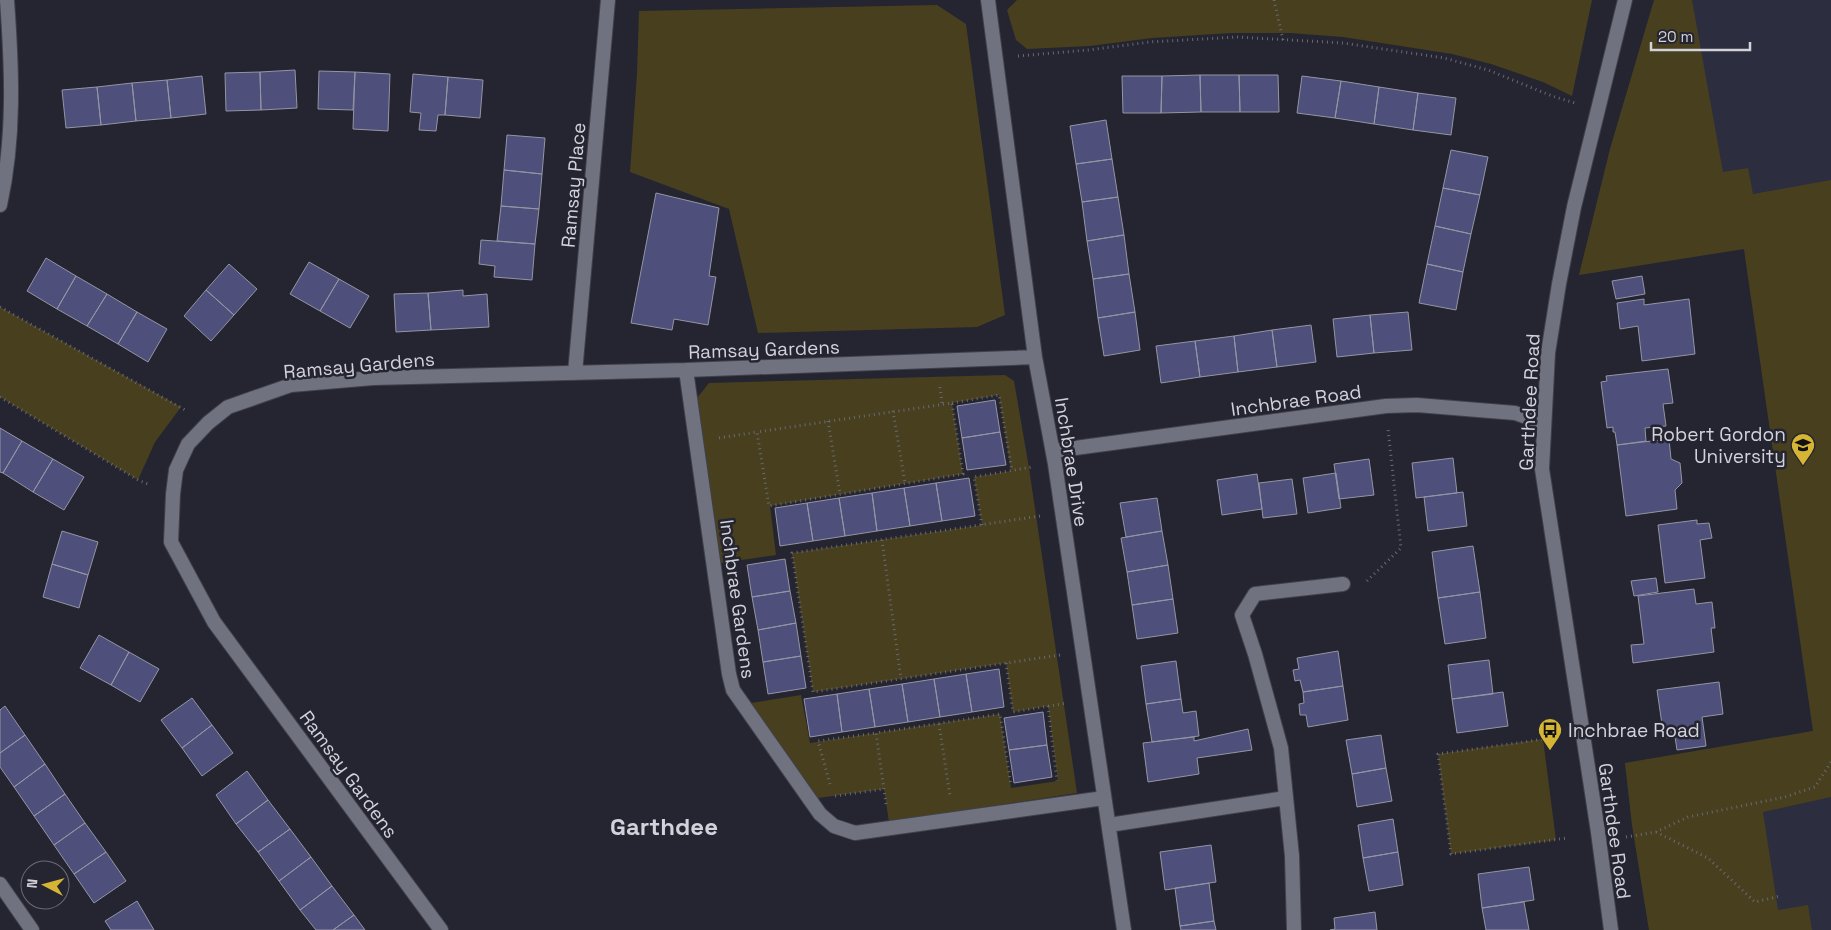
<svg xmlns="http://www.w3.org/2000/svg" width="1831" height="930" font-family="'Space Grotesk',sans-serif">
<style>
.built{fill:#2c2d3f}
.green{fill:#483f1e}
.building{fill:#4e4f7a;stroke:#9495a4}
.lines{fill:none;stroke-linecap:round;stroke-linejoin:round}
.minor-casing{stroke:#40414b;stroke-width:16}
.tertiary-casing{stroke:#40414b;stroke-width:16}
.path{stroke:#686974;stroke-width:3;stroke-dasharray:1 4;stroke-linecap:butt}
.minor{stroke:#717280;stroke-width:14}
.tertiary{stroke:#717280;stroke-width:14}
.labels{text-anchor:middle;stroke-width:5;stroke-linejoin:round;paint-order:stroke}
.street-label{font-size:19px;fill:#d1d2da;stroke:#242531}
.poi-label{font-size:19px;fill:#d1d2da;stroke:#242531;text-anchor:end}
.district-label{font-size:24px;font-weight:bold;fill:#d1d2da;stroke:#242531}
</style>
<rect width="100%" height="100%" fill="#242531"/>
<path class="built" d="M 1654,0 L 1831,0 L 1831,930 L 1649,930 L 1632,825 L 1625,763 L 1813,731 L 1744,249 L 1579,275 L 1610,149 Z"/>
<path class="green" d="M 1017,0 L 1592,0 L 1572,96 L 1543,82 L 1491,64 L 1452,54 L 1343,37 L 1290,33 L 1231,33 L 1152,38 L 1090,46 L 1027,49 L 1016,40 L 1007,10 Z
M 1654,0 L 1692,0 L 1723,172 L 1748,168 L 1753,194 L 1831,180 L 1831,797 L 1763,812 L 1778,910 L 1808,905 L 1812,930 L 1649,930 L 1632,825 L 1625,763 L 1813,731 L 1744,249 L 1579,275 L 1610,149 Z
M 937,5 L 966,24 L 1005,315 L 977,327 L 758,333 L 729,209 L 630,172 L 637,74 L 639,11 Z
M 0,307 L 181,407 L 155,442 L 138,480 L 0,397 Z
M 1005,375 L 1014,381 L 1029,468 L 1077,793 L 889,822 L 884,789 L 818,798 L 751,703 L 801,695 L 810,743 L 1000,714 L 1011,788 L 1058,781 L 1048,706 L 1013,712 L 1006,663 L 813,692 L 792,553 L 982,525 L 974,477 L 1011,471 L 999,395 L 952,403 L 963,474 L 770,506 L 776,555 L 721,563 L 697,398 L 709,383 Z
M 1543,739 L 1556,840 L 1451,854 L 1438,754 Z"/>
<path class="building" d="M 295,70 L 297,108 L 261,110 L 260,72 Z
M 319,71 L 355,72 L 353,110 L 318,109 Z
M 260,72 L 261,110 L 226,111 L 225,73 Z
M 355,72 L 390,74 L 388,131 L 353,129 Z
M 413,74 L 448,77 L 445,115 L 438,115 L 436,131 L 419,130 L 421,113 L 410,112 Z
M 1200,75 L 1201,112 L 1161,113 L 1162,76 Z
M 1200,75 L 1239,75 L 1240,112 L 1201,112 Z
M 1239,75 L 1278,75 L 1279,112 L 1240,112 Z
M 202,76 L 206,114 L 171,118 L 167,80 Z
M 1122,76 L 1162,76 L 1161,113 L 1123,113 Z
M 1302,76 L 1341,81 L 1335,118 L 1297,113 Z
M 448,77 L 483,80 L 480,118 L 445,115 Z
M 167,80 L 171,118 L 136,121 L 132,83 Z
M 1341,81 L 1379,87 L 1374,124 L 1335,118 Z
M 132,83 L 136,121 L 101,125 L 97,87 Z
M 97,87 L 101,125 L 66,128 L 62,90 Z
M 1379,87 L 1418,93 L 1413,130 L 1374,124 Z
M 1418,93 L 1456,98 L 1451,135 L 1413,130 Z
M 1106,120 L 1112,159 L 1076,164 L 1070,126 Z
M 507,135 L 545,138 L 542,174 L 504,170 Z
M 1451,150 L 1488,157 L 1480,195 L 1443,188 Z
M 1112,159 L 1118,197 L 1082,202 L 1076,164 Z
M 504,170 L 542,174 L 539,209 L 501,206 Z
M 1443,188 L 1480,195 L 1471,234 L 1435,226 Z
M 656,193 L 719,208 L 709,276 L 716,277 L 708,325 L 674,319 L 672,330 L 631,323 Z
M 1118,197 L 1124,235 L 1087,241 L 1082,202 Z
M 501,206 L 539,209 L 535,244 L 497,241 Z
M 1435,226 L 1471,234 L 1463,272 L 1427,264 Z
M 1124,235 L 1129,274 L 1093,279 L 1087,241 Z
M 481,240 L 535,244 L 532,280 L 494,277 L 495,266 L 479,264 Z
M 46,258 L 76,276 L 57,309 L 27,291 Z
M 309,262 L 339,279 L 320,311 L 290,294 Z
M 229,264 L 257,289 L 234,315 L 206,290 Z
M 1427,264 L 1463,272 L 1456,310 L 1419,303 Z
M 1129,274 L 1135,312 L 1098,318 L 1093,279 Z
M 76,276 L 107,294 L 87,326 L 57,309 Z
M 1642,276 L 1645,294 L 1616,299 L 1612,281 Z
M 339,279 L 369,296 L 350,328 L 320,311 Z
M 206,290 L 234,315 L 211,341 L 184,316 Z
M 463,290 L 463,296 L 487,294 L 489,327 L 431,330 L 428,293 Z
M 428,293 L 431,330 L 396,332 L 394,294 Z
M 107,294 L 137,312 L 118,344 L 87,326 Z
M 1644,299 L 1644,305 L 1689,299 L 1695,354 L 1642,361 L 1638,326 L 1620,329 L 1617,303 Z
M 137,312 L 167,329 L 148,362 L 118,344 Z
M 1135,312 L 1140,350 L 1104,356 L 1098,318 Z
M 1408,312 L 1412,350 L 1374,353 L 1370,315 Z
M 1370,315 L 1374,353 L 1337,357 L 1333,319 Z
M 1311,325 L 1316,362 L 1277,367 L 1272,330 Z
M 1272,330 L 1277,367 L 1238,372 L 1234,336 Z
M 1234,336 L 1238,372 L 1200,377 L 1195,341 Z
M 1195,341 L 1200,377 L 1161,383 L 1156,346 Z
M 1668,369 L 1673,403 L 1663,404 L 1666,426 L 1645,428 L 1646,441 L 1617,445 L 1615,432 L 1613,432 L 1613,427 L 1607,428 L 1601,382 L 1607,381 L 1606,376 Z
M 995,400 L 1000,432 L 962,438 L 957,406 Z
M 0,428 L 22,441 L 3,473 L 0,472 Z
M 1000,432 L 1006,465 L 967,470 L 962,438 Z
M 1669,439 L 1671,459 L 1680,463 L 1682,483 L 1675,490 L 1677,509 L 1626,516 L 1617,445 Z
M 22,441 L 53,459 L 33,492 L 3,473 Z
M 1453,458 L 1457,493 L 1416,498 L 1412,463 Z
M 53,459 L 84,477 L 64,510 L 33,492 Z
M 1369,459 L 1374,495 L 1339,499 L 1334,464 Z
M 1336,473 L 1341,508 L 1308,513 L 1303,478 Z
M 1257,474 L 1262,509 L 1222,515 L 1217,480 Z
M 969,478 L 975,516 L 942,521 L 936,483 Z
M 1292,479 L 1297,514 L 1263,518 L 1259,483 Z
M 936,483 L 942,521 L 910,526 L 904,488 Z
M 904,488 L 910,526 L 877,531 L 872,493 Z
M 1463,492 L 1467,526 L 1428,531 L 1424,497 Z
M 872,493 L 877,531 L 845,536 L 839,498 Z
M 839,498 L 845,536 L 813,541 L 807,503 Z
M 1157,498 L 1162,531 L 1126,537 L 1120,503 Z
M 807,503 L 813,541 L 780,546 L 775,508 Z
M 1697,520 L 1697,524 L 1709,523 L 1712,538 L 1700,540 L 1705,578 L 1665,583 L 1658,525 Z
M 62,531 L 98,542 L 88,575 L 52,564 Z
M 1162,531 L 1168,565 L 1127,572 L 1121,538 Z
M 1473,546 L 1480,592 L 1438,598 L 1432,552 Z
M 785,559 L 790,591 L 752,597 L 747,565 Z
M 52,564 L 88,575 L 79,608 L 43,597 Z
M 1168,565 L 1173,599 L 1132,605 L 1127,572 Z
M 1656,578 L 1658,592 L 1634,596 L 1631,581 Z
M 1694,589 L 1696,604 L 1712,602 L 1715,628 L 1711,628 L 1714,652 L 1633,663 L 1631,645 L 1644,644 L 1638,596 Z
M 790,591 L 796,623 L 758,630 L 752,597 Z
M 1480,592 L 1486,638 L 1445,644 L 1438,598 Z
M 1173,599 L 1178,633 L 1137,639 L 1132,605 Z
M 796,623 L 801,656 L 763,662 L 758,630 Z
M 99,635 L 129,652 L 111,685 L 80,668 Z
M 1338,651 L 1343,686 L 1303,692 L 1300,680 L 1295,681 L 1293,670 L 1299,669 L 1297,658 Z
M 129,652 L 159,669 L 140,702 L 111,685 Z
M 801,656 L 806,688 L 768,694 L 763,662 Z
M 1489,660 L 1493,694 L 1452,699 L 1448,665 Z
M 1176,661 L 1181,699 L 1146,704 L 1141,666 Z
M 999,669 L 1004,707 L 972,712 L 966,674 Z
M 966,674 L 972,712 L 940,717 L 934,679 Z
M 934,679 L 940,717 L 908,722 L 902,684 Z
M 1719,682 L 1723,714 L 1702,717 L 1706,746 L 1677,750 L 1675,737 L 1664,738 L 1657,690 Z
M 902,684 L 908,722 L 875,727 L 869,689 Z
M 1343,686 L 1348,720 L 1308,727 L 1306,715 L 1300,715 L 1299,704 L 1304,703 L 1303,692 Z
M 869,689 L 875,727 L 842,732 L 837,694 Z
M 1503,692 L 1508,726 L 1457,733 L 1452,699 Z
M 837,694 L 842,732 L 810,737 L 804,699 Z
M 192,698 L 212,725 L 182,748 L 161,720 Z
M 1181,699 L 1183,713 L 1196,711 L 1199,736 L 1152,742 L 1146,704 Z
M 5,706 L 25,735 L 0,753 L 0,710 Z
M 1043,712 L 1047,745 L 1009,750 L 1004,718 Z
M 212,725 L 233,753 L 202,776 L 182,748 Z
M 1248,729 L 1252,750 L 1197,758 L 1199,774 L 1148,782 L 1143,743 L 1194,737 L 1194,741 Z
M 25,735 L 45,764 L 14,787 L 0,767 L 0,753 Z
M 1381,735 L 1386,768 L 1352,774 L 1346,740 Z
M 1047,745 L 1052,777 L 1014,783 L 1009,750 Z
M 45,764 L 65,794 L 34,816 L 14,787 Z
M 1386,768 L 1392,801 L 1357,807 L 1352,774 Z
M 247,771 L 268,800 L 236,824 L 216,795 Z
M 65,794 L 85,823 L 54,845 L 34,816 Z
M 268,800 L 290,829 L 258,852 L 236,824 Z
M 1393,819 L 1398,852 L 1363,858 L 1358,825 Z
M 85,823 L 106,852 L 74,874 L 54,845 Z
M 290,829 L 311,857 L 279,881 L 258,852 Z
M 1211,845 L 1216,882 L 1165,890 L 1160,852 Z
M 106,852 L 126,881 L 94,903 L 74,874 Z
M 1398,852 L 1403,885 L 1369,891 L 1363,858 Z
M 311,857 L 332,886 L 300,910 L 279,881 Z
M 1529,867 L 1534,900 L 1482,908 L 1478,874 Z
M 1209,883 L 1214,921 L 1180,926 L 1175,888 Z
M 332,886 L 354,915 L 333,930 L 316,930 L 300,910 Z
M 137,901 L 154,930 L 111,930 L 105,921 Z
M 1524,902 L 1529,930 L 1486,930 L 1482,908 Z
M 1375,912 L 1377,930 L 1330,930 L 1335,929 L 1334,918 Z
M 354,915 L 365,930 L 333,930 Z
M 1214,921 L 1216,930 L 1181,930 L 1180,926 Z"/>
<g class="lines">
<g class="minor-casing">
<path id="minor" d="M 988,0 L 1035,357 L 1055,464 L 1124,930
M 0,205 C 15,137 12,69 7,0
M 686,370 L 729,674 L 733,690 L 820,814 L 834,826 L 855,833 L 1104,798
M 575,373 L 608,0
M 1053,451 L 1386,406 L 1417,405 L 1515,413 L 1544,423
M 1109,825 L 1286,798
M 0,884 L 32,930
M 441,930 L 214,622 L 171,542 L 173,494 L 176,470 L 188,444 L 208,423 L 228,407 L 291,385 L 373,378 L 686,370 L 1035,357
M 1294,930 L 1292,856 L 1281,748 L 1255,654 L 1242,615 L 1255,594 L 1343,584"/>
</g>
<g class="tertiary-casing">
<path id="tertiary" d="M 1611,930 L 1598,832 L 1542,469 L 1548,353 L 1559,284 L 1574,207 L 1625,0"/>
</g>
<path class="path" d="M 1274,0 L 1283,40
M 1018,56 L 1088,50 L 1150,42 L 1237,37 L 1343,43 L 1444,58 L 1488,70 L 1552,96 L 1575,103
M 0,307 L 187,411
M 0,397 L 138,480 L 150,485
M 942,403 L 940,387 L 942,386
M 952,403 L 999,395 L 1012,471
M 893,411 L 905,483
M 828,421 L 840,494
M 719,438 L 757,432 L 769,506 L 963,474 L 952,403 L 757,432
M 1040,516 L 792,553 L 813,692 L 1060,655
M 982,525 L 974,477 L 1032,467
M 882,540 L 901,679
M 1367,581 L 1401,548 L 1388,429
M 1006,663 L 1013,712 L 1067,703
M 1048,706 L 1057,781
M 939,724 L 950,796
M 1552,738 L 1438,754 L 1451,854 L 1567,838
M 830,784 L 818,741 L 876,733
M 835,796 L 884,789
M 886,804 L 876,733 L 1000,714 L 1011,786
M 1656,832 L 1708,858 L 1755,902 L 1780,896
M 1626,837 L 1656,832 L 1688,817 L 1785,797 L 1815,787 L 1831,762"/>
<use href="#minor" class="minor"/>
<use href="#tertiary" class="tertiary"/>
</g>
<defs>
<g id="university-pin" transform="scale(1.25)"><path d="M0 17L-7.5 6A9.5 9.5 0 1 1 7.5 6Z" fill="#d6b534" stroke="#242531"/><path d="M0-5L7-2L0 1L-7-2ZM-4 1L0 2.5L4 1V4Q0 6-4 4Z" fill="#111"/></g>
<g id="bus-pin" transform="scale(1.25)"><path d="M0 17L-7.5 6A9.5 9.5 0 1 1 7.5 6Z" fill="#d6b534" stroke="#242531"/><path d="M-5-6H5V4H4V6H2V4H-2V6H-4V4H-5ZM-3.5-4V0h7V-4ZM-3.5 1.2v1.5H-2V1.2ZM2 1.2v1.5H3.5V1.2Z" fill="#111"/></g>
</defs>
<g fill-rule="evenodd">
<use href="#university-pin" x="1803" y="445"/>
<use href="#bus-pin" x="1550" y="730"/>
</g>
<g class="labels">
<g class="street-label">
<text transform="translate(573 185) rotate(-85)" y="7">Ramsay Place</text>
<text transform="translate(764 349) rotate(-2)" y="7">Ramsay Gardens</text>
<text transform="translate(359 365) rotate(-5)" y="7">Ramsay Gardens</text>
<text transform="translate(1296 400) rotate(-8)" y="7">Inchbrae Road</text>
<text transform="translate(1529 402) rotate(-87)" y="7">Garthdee Road</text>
<text transform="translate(1072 462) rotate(81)" y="7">Inchbrae Drive</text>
<text transform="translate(738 599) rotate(82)" y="7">Inchbrae Gardens</text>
<text transform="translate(349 774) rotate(54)" y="7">Ramsay Gardens</text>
<text transform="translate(1615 831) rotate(82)" y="7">Garthdee Road</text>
</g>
<g class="poi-label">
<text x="1786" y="441">Robert Gordon<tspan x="1786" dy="22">University</tspan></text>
<text x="1568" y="737" text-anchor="start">Inchbrae Road</text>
</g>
<g class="district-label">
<text x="664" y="835">Garthdee</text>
</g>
</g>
<g transform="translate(45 885) rotate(276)"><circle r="24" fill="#242531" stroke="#696a75"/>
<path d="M0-4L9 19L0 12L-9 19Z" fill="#d6b534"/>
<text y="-8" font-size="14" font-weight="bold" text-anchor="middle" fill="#d1d2da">N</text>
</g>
<path d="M1651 42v8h99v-8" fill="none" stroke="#d1d2da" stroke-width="2.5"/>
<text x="1658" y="42" font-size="15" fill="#d1d2da" stroke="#242531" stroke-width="4" paint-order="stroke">20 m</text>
</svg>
